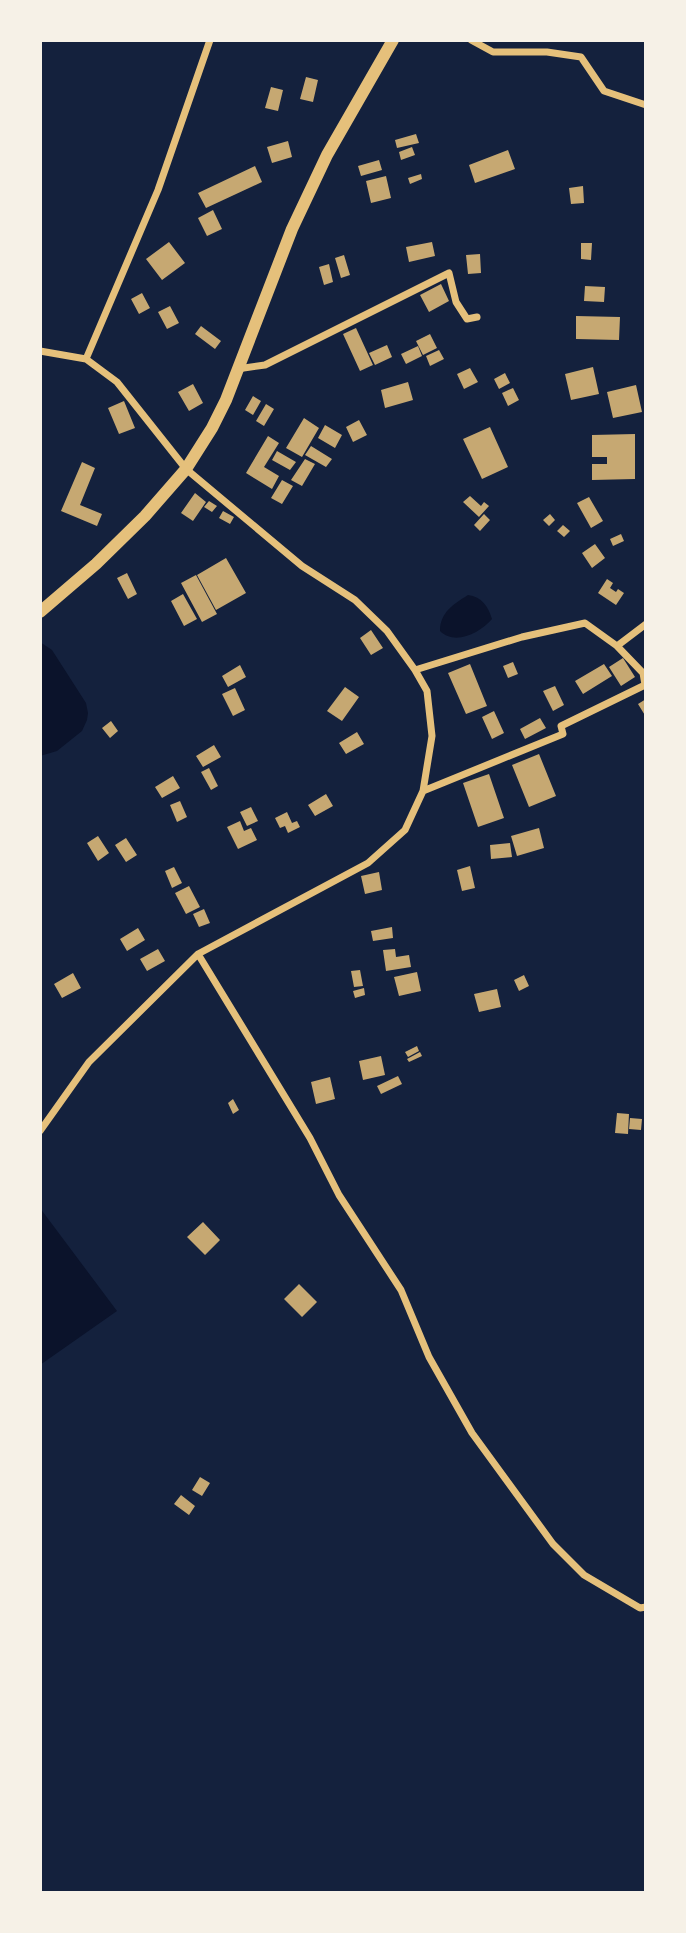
<svg xmlns="http://www.w3.org/2000/svg" width="686" height="1933" font-family="Spectral,serif">
<style>
.water{fill:#0b132b}
.building{fill:#c6a872}
.lines{fill:none;stroke-linecap:round;stroke-linejoin:round}
.minor{stroke:#e5c07b;stroke-width:7}
.trunk{stroke:#e5c07b;stroke-width:12}
</style>
<rect width="100%" height="100%" fill="#14213d"/>
<path class="water" d="M 468,595 C 482,597 488,606 492,619 C 480,633 455,646 440,631 C 440,612 454,604 468,595 Z
M 40,642 L 52,650 L 86,703 L 88,713 L 87,720 L 82,731 L 57,751 L 40,756 Z
M 40,1208 L 117,1311 L 40,1365 Z"/>
<path class="building" d="M 306,77 L 318,80 L 313,102 L 300,99 Z
M 271,87 L 283,90 L 278,111 L 265,108 Z
M 416,134 L 419,143 L 397,148 L 395,140 Z
M 288,141 L 292,157 L 272,163 L 267,147 Z
M 412,147 L 415,155 L 401,160 L 399,152 Z
M 508,150 L 515,169 L 475,183 L 469,165 Z
M 379,160 L 382,170 L 361,176 L 358,166 Z
M 255,166 L 262,182 L 206,208 L 198,193 Z
M 421,174 L 422,179 L 410,184 L 408,178 Z
M 386,176 L 391,198 L 371,203 L 366,181 Z
M 583,186 L 584,203 L 571,204 L 569,188 Z
M 213,210 L 222,229 L 207,236 L 198,218 Z
M 169,242 L 185,263 L 162,280 L 146,259 Z
M 432,242 L 435,256 L 409,262 L 406,247 Z
M 581,243 L 592,243 L 591,260 L 581,259 Z
M 480,254 L 481,273 L 468,274 L 466,255 Z
M 344,255 L 350,275 L 341,278 L 335,258 Z
M 329,264 L 333,282 L 324,285 L 319,267 Z
M 441,284 L 449,301 L 429,312 L 420,295 Z
M 585,286 L 605,287 L 604,302 L 584,301 Z
M 142,293 L 150,308 L 139,314 L 131,299 Z
M 170,306 L 179,323 L 167,329 L 158,312 Z
M 576,316 L 620,317 L 619,340 L 576,339 Z
M 201,326 L 221,341 L 215,349 L 195,334 Z
M 356,328 L 373,365 L 360,371 L 343,334 Z
M 430,334 L 437,348 L 423,355 L 416,341 Z
M 387,345 L 392,357 L 375,365 L 369,353 Z
M 418,346 L 422,356 L 406,364 L 401,354 Z
M 439,350 L 444,359 L 430,366 L 426,356 Z
M 593,367 L 599,394 L 571,400 L 565,374 Z
M 470,368 L 478,382 L 464,389 L 457,374 Z
M 505,373 L 510,383 L 499,389 L 494,379 Z
M 408,382 L 413,400 L 385,408 L 381,390 Z
M 193,384 L 203,403 L 189,411 L 178,392 Z
M 636,385 L 642,412 L 613,418 L 607,392 Z
M 513,388 L 519,400 L 508,406 L 502,393 Z
M 253,396 L 261,401 L 253,415 L 245,410 Z
M 124,401 L 135,428 L 119,434 L 108,408 Z
M 266,404 L 274,409 L 264,426 L 256,421 Z
M 304,418 L 319,428 L 302,457 L 286,448 Z
M 359,420 L 367,435 L 353,442 L 346,427 Z
M 325,425 L 342,435 L 335,448 L 318,438 Z
M 490,427 L 508,467 L 482,479 L 463,439 Z
M 635,434 L 635,479 L 592,480 L 592,464 L 607,464 L 607,457 L 592,457 L 592,435 Z
M 268,436 L 279,443 L 264,467 L 279,476 L 272,489 L 246,473 Z
M 311,446 L 332,459 L 326,467 L 305,455 Z
M 277,451 L 296,462 L 290,470 L 272,460 Z
M 305,459 L 315,464 L 302,486 L 291,480 Z
M 82,462 L 95,468 L 80,505 L 102,514 L 97,526 L 61,511 Z
M 282,480 L 293,486 L 282,504 L 271,498 Z
M 195,493 L 206,502 L 193,521 L 181,513 Z
M 470,496 L 481,506 L 484,502 L 489,506 L 479,517 L 463,502 Z
M 589,497 L 603,521 L 591,528 L 577,503 Z
M 209,501 L 217,506 L 212,512 L 204,507 Z
M 223,511 L 234,517 L 230,524 L 219,518 Z
M 484,514 L 490,520 L 480,531 L 474,525 Z
M 550,514 L 555,520 L 549,526 L 543,520 Z
M 563,525 L 570,531 L 564,537 L 557,531 Z
M 621,534 L 624,541 L 613,546 L 610,539 Z
M 595,544 L 605,558 L 592,568 L 582,553 Z
M 226,558 L 246,593 L 216,610 L 197,575 Z
M 127,573 L 137,594 L 128,599 L 117,578 Z
M 196,575 L 217,614 L 202,622 L 181,583 Z
M 607,579 L 613,583 L 610,588 L 616,592 L 618,589 L 624,593 L 616,605 L 598,593 Z
M 183,594 L 197,619 L 184,626 L 171,601 Z
M 371,630 L 383,648 L 371,655 L 360,638 Z
M 623,658 L 635,677 L 621,686 L 609,667 Z
M 513,662 L 518,674 L 508,678 L 503,666 Z
M 470,664 L 487,706 L 466,714 L 448,673 Z
M 604,664 L 612,676 L 583,694 L 575,681 Z
M 240,665 L 246,677 L 228,687 L 222,676 Z
M 555,686 L 564,705 L 553,711 L 543,691 Z
M 345,687 L 359,697 L 342,721 L 327,711 Z
M 235,688 L 245,710 L 233,716 L 222,694 Z
M 646,699 L 646,717 L 638,704 Z
M 494,711 L 504,733 L 492,739 L 482,717 Z
M 540,718 L 546,728 L 525,739 L 520,729 Z
M 111,721 L 118,731 L 110,738 L 102,728 Z
M 357,732 L 364,744 L 346,754 L 339,743 Z
M 214,745 L 221,757 L 203,767 L 196,756 Z
M 539,754 L 556,796 L 529,807 L 512,765 Z
M 209,768 L 218,786 L 211,790 L 201,772 Z
M 489,774 L 504,818 L 478,827 L 463,783 Z
M 173,776 L 180,788 L 162,798 L 155,787 Z
M 326,794 L 333,806 L 315,816 L 308,805 Z
M 180,801 L 187,817 L 177,822 L 170,805 Z
M 251,807 L 258,821 L 247,826 L 240,812 Z
M 287,812 L 292,823 L 297,821 L 300,827 L 288,833 L 285,826 L 280,828 L 275,818 Z
M 240,821 L 244,831 L 251,828 L 257,840 L 238,849 L 227,827 Z
M 539,828 L 544,848 L 517,856 L 511,836 Z
M 98,836 L 109,853 L 98,861 L 87,843 Z
M 126,838 L 137,855 L 126,862 L 115,845 Z
M 510,843 L 512,857 L 491,859 L 490,845 Z
M 470,866 L 475,888 L 462,891 L 457,870 Z
M 174,867 L 182,883 L 172,888 L 165,871 Z
M 379,872 L 382,890 L 365,894 L 361,876 Z
M 189,886 L 200,907 L 186,914 L 175,893 Z
M 204,909 L 210,923 L 199,927 L 193,914 Z
M 392,927 L 393,938 L 373,941 L 371,931 Z
M 138,928 L 145,940 L 127,951 L 120,939 Z
M 158,949 L 165,961 L 147,971 L 140,959 Z
M 395,949 L 396,957 L 409,955 L 411,967 L 386,971 L 383,950 Z
M 360,970 L 363,986 L 354,987 L 351,971 Z
M 417,972 L 421,991 L 399,996 L 394,977 Z
M 73,973 L 81,988 L 62,998 L 54,984 Z
M 524,975 L 529,986 L 519,991 L 514,980 Z
M 364,988 L 365,995 L 355,998 L 353,991 Z
M 497,989 L 501,1007 L 479,1012 L 474,994 Z
M 417,1046 L 419,1051 L 408,1057 L 405,1052 Z
M 420,1052 L 422,1056 L 409,1062 L 407,1059 Z
M 381,1056 L 385,1075 L 363,1080 L 359,1061 Z
M 398,1076 L 402,1084 L 381,1094 L 377,1086 Z
M 330,1077 L 335,1099 L 316,1104 L 311,1082 Z
M 233,1099 L 239,1110 L 233,1114 L 228,1103 Z
M 617,1113 L 629,1114 L 628,1134 L 615,1133 Z
M 630,1118 L 642,1119 L 641,1130 L 629,1129 Z
M 203,1222 L 220,1240 L 205,1255 L 187,1237 Z
M 299,1284 L 317,1302 L 302,1317 L 284,1299 Z
M 200,1477 L 210,1483 L 202,1496 L 192,1490 Z
M 181,1495 L 195,1506 L 189,1515 L 174,1504 Z"/>
<g class="lines">
<path class="minor" d="M 471,40 L 493,52 L 547,52 L 581,57 L 604,91 L 646,105
M 40,351 L 86,359 L 117,382 L 186,469 L 302,566 L 355,600 L 387,631 L 415,670 L 427,691 L 432,736 L 423,791 L 405,830 L 368,863 L 198,954 L 89,1062 L 40,1131
M 86,359 L 158,190 L 210,40
M 237,369 L 265,365 L 449,273 L 456,302 L 467,319 L 477,317
M 617,646 L 646,624
M 415,670 L 522,637 L 585,623 L 617,646 L 643,673 L 645,685 L 561,726 L 563,734 L 423,791
M 198,954 L 310,1138 L 339,1195 L 401,1290 L 429,1357 L 472,1433 L 553,1544 L 584,1575 L 640,1608 L 646,1607"/>
<path class="trunk" d="M 40,612 L 96,564 L 145,516 L 186,469 L 212,428 L 226,400 L 292,229 L 327,155 L 393,40"/>
</g>
<rect width="686" height="1933" fill="none" stroke="#f6f1e7" stroke-width="84"/>
</svg>
